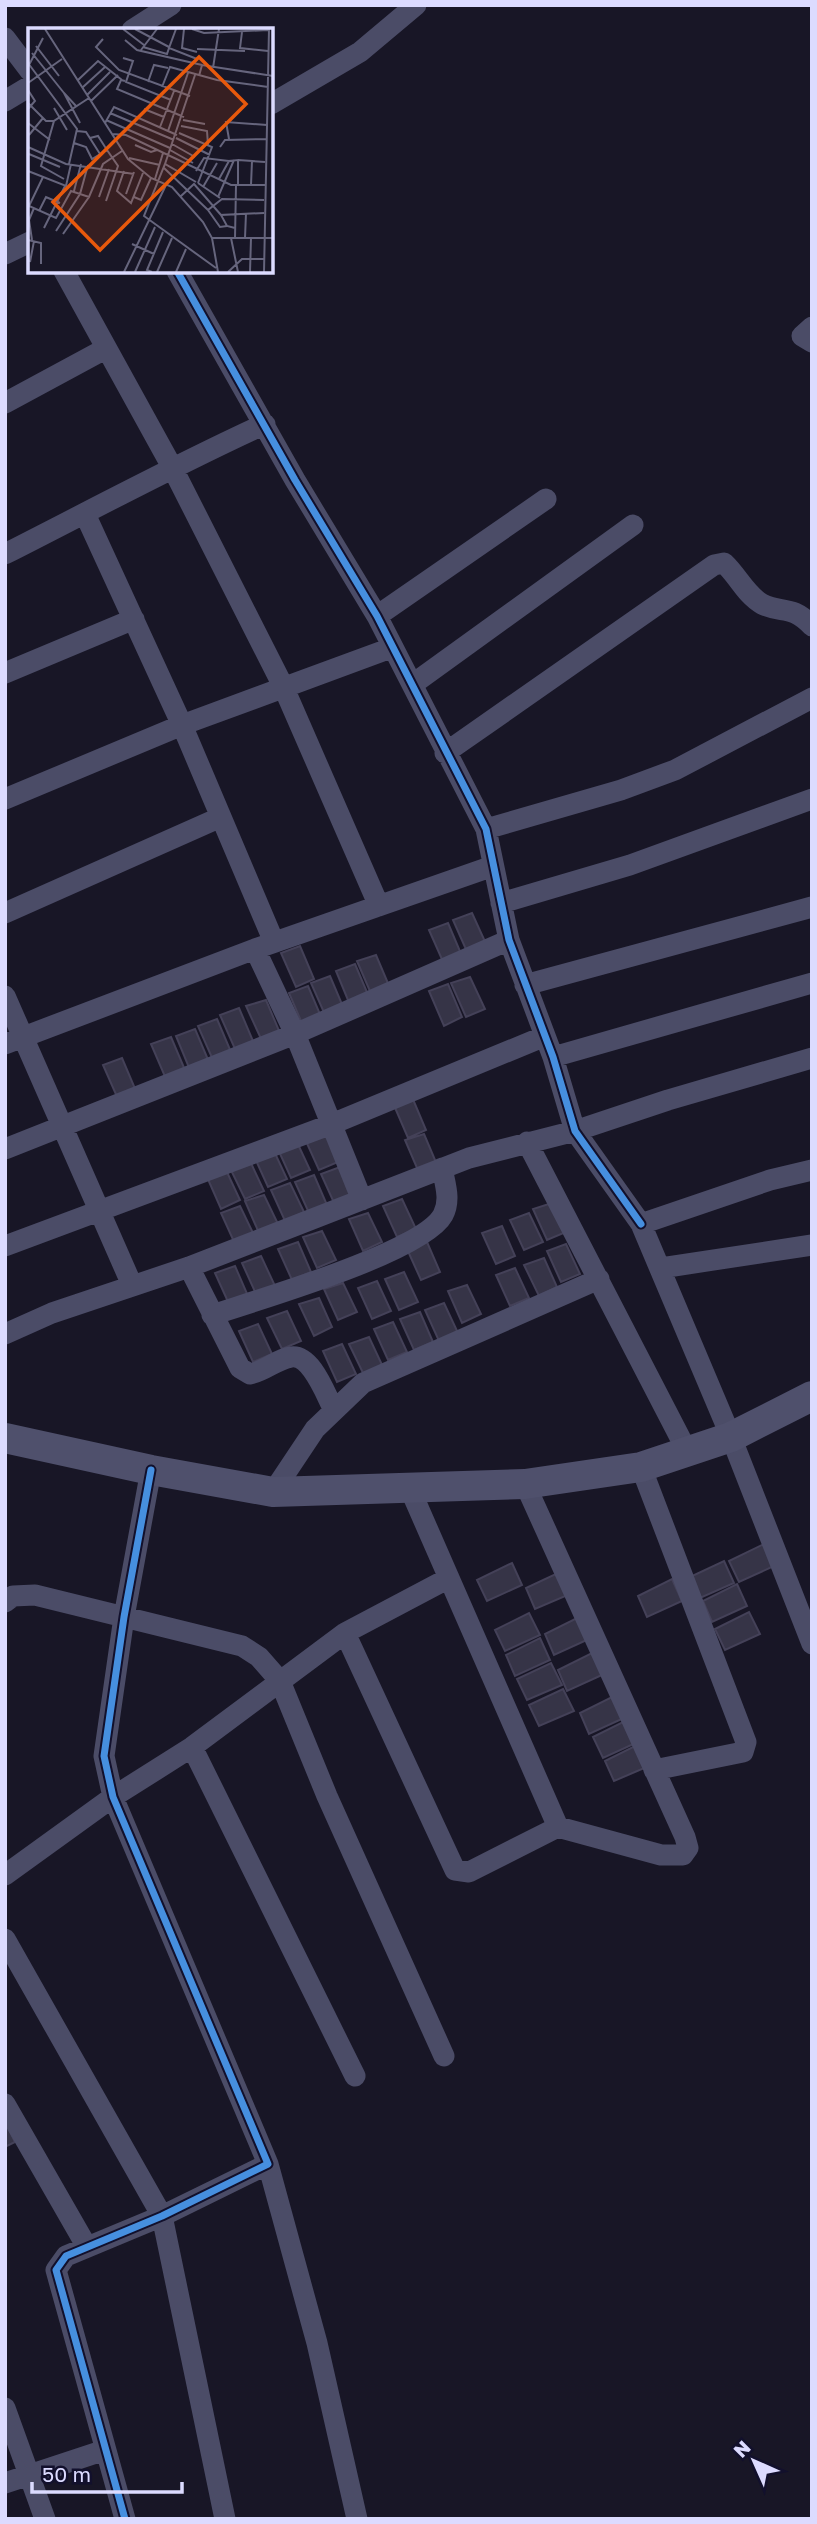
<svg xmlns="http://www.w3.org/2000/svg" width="817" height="2524" font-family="'Golos Text',sans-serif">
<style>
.building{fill:#363447;stroke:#444158;stroke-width:2}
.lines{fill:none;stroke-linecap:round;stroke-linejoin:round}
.minor{stroke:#4b4c67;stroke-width:21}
.secondary{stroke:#4f506c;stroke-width:30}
.cycleway-casing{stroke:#12102c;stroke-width:11}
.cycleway{stroke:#468fdf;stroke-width:7}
.inset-road{fill:none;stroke:#66657d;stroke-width:2}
.view{fill:#e8590c;fill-opacity:0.15;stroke:#e8590c;stroke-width:3.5}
.inset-edge{fill:none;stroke:#dcdbff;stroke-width:3.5}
</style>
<rect width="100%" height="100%" fill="#181626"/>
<path class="building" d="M 472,913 L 487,946 L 468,954 L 453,920 Z
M 448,923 L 462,956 L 444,964 L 429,930 Z
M 300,946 L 314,979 L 296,987 L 281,953 Z
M 376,955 L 390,988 L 372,996 L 357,961 Z
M 355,964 L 369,997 L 350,1005 L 336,971 Z
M 330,976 L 344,1009 L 326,1017 L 311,983 Z
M 470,977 L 485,1009 L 466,1017 L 451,983 Z
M 448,984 L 462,1017 L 444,1026 L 429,991 Z
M 308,986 L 322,1019 L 304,1028 L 289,993 Z
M 266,1000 L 280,1033 L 262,1041 L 246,1006 Z
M 239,1008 L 253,1041 L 235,1049 L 220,1015 Z
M 217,1019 L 231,1052 L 213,1060 L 198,1026 Z
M 195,1029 L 209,1062 L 190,1070 L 176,1036 Z
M 171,1037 L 185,1070 L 166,1079 L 151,1044 Z
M 122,1058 L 136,1091 L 118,1099 L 103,1065 Z
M 412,1097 L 426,1130 L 408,1138 L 393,1103 Z
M 325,1132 L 338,1162 L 319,1170 L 305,1139 Z
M 424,1134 L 438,1167 L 420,1175 L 405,1140 Z
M 296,1140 L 310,1170 L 291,1178 L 277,1147 Z
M 273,1149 L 287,1179 L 268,1187 L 254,1156 Z
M 250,1161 L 264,1191 L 245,1199 L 230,1168 Z
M 340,1167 L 354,1196 L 335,1205 L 321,1174 Z
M 226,1170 L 240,1200 L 221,1209 L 207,1177 Z
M 314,1175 L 327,1205 L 309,1213 L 295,1182 Z
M 290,1183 L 304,1212 L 285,1221 L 271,1190 Z
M 264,1195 L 278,1224 L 259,1233 L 245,1201 Z
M 402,1199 L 416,1229 L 397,1237 L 383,1206 Z
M 552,1203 L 566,1232 L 547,1240 L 533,1209 Z
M 240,1206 L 254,1235 L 235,1244 L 221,1213 Z
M 368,1213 L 382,1242 L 363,1251 L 349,1219 Z
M 529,1213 L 543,1242 L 524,1250 L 510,1220 Z
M 502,1226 L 515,1256 L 496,1264 L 482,1233 Z
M 322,1231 L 336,1260 L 317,1268 L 303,1237 Z
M 298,1242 L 311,1272 L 292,1280 L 278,1249 Z
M 427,1242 L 440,1272 L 421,1280 L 407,1249 Z
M 566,1244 L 580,1274 L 561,1282 L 547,1251 Z
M 261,1256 L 275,1286 L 256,1294 L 242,1263 Z
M 544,1258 L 557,1287 L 539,1296 L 524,1265 Z
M 235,1266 L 248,1296 L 229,1304 L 215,1273 Z
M 515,1268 L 529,1298 L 510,1306 L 496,1275 Z
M 404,1272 L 418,1302 L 399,1310 L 385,1279 Z
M 377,1281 L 391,1311 L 372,1319 L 358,1288 Z
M 343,1283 L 357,1312 L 338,1320 L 324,1289 Z
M 467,1285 L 481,1314 L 462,1323 L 448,1291 Z
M 319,1298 L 332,1327 L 314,1336 L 299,1304 Z
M 444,1303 L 458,1333 L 439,1341 L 425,1310 Z
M 287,1311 L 301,1341 L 282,1349 L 267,1318 Z
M 420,1312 L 433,1342 L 414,1350 L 400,1319 Z
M 393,1322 L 407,1352 L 388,1360 L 374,1329 Z
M 258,1324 L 272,1354 L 253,1362 L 239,1331 Z
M 369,1337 L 383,1367 L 364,1375 L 349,1344 Z
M 342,1344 L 356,1374 L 337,1382 L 323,1351 Z
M 764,1544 L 774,1566 L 739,1582 L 729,1561 Z
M 724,1561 L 734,1583 L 700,1598 L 690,1577 Z
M 512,1563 L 522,1585 L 487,1601 L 477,1580 Z
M 560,1572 L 570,1594 L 535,1609 L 526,1588 Z
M 672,1579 L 682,1601 L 647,1617 L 638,1596 Z
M 737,1584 L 747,1606 L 712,1622 L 703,1601 Z
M 749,1612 L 760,1634 L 725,1650 L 715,1629 Z
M 529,1613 L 540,1635 L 505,1651 L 495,1630 Z
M 579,1617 L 589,1639 L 554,1655 L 545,1634 Z
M 540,1638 L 550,1660 L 515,1676 L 506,1655 Z
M 592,1653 L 602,1675 L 567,1691 L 558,1670 Z
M 551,1663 L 562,1685 L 527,1700 L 517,1679 Z
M 563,1689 L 574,1711 L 539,1726 L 529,1705 Z
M 614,1696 L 624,1718 L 589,1734 L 580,1713 Z
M 627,1720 L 638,1742 L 603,1758 L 593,1737 Z
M 639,1744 L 649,1766 L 614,1781 L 605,1761 Z
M 5,2121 L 15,2142 L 5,2147 Z"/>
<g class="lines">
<path class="minor" d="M 132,30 L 171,5
M 5,38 L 30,71
M 5,101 L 30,86
M 271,104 L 360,52 L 416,5
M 5,254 L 30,242
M 64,271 L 172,467 L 283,686 L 379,906
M 177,271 L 295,480 L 377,616 L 486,829 L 509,940 L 553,1057 L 575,1131 L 641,1224
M 812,327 L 802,336 L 812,342
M 5,403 L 105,349
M 85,514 L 182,725 L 274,942
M 5,554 C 92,510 177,464 265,424
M 377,616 L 546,499
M 5,673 L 134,619
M 413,684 L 633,525
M 445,753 L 714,565 L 724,563 C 738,576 746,595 762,604 C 782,614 791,604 812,626
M 5,799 L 182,725 L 391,648
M 486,829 L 621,790 L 675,770 L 812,698
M 501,903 L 630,865 L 812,799
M 5,913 L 221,817
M 255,949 L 295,1034 L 362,1200
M 525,985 L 812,907
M 5,996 L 132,1285
M 5,1044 L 255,949 L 493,866
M 553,1057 L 812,983
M 527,1142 L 687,1451
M 5,1149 L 295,1034 L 509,940
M 812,1170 L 770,1180 L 641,1224 L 731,1437 L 812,1644
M 5,1246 L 332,1124 L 545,1036
M 189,1267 L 240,1368 L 250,1374 C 265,1371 277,1359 291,1357 C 312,1354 326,1396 334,1410
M 661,1268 L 812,1245
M 212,1315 C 257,1300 423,1252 443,1215 C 451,1200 445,1184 442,1168
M 5,1334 L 52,1313 L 189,1267 L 469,1158 L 575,1131 L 668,1100 L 812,1058
M 641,1467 L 746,1742 L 743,1752 L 654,1770
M 410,1489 L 558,1827
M 273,1492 L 315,1429 L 363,1383 L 599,1279
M 5,1602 L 13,1596 L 35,1595 L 242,1646 L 259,1657 L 280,1681 L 327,1796 L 444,2056
M 345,1633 L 455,1870 L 469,1872 L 558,1827 L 661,1855 L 683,1855 L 688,1848 L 685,1837 L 525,1484
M 192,1747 L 355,2076
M 5,1875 L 113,1797 L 192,1747 L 345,1633 L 449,1578
M 5,1939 L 162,2216 L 225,2519
M 5,2104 L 87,2247
M 268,2164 L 317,2343 L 357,2519
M 5,2408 L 45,2519
M 5,2483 L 105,2450
M 125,2519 L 56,2270 L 66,2256 L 162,2216 L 268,2164 L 113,1797 L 104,1756 L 124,1617 L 151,1470"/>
<path class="secondary" d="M 5,1438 L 151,1470 L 273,1492 L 525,1484 L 641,1467 L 731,1437 L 812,1396"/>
<g class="cycleway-casing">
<path id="cycleway" d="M 177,271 L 295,480 L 377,616 L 486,829 L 509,940 L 553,1057 L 575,1131 L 641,1224
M 125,2519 L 56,2270 L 66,2256 L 162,2216 L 268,2164 L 113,1797 L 104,1756 L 124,1617 L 151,1470"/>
</g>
<use href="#cycleway" class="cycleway"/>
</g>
<g transform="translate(28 28)">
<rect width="245" height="245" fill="#181626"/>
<path class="inset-road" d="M 17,1 L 100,131 L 123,150 L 144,159 L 175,194 L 184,210 L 190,244M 95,1 L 116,17M 107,1 L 141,19M 148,1 L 141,20 L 169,31M 156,1 L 154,20 L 169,24M 164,1 L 176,5 L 240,2M 214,4 L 212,20 L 240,23M 75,11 L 68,19 L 91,42 L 162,68M 97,12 L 109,22 L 174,37M 8,18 L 31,48M 115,19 L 139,26 L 141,20M 169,21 L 217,23M 113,22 L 129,1M 4,25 L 36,65M 95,30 L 105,33 L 98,54 L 143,72M 0,35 L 49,101 L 41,136M 1,37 L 15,10M 185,40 L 191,1M 171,48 L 174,37 L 245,48M 50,52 L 70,33 L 94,52M 97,53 L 93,52 L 89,61 L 156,89M 120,54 L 126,37 L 140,40M 0,55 L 34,31M 55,59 L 77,39M 134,59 L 142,39 L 189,52 L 240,59M 0,62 L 7,73 L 0,81M 59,67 L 82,44M 63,73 L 90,47M 0,75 L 18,93 L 26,93M 48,78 L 36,65 L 52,95M 26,80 L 39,102M 116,81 L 136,89M 82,85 L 146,112M 78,92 L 142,120M 155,92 L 177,96M 0,95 L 22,112M 77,95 L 86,79 L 149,107M 153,98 L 179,103 L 180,117M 132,99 L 146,63M 49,103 L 58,104 L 72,126M 140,103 L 160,45M 151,105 L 184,119 L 170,155M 84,106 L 98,107 L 203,157 L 237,157M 1,107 L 15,90M 62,110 L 70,108 L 79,122M 148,110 L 182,127M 201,111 L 198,94 L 239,97M 46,115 L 58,119 L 64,131 L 79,122 L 90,138 L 78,173M 144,116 L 167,129M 107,117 L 123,124 L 129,122M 0,119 L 38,136 L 106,146M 192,119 L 197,112 L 238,111M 142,122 L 165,135M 1,126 L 32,139M 101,130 L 132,137M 210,132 L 237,134M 137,136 L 167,47M 136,140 L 180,182M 0,143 L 38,158 L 43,136M 96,143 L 89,163 L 103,175 L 115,145M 168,143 L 176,130 L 201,133M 15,149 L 1,178 L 28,190 L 43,163 L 61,169 L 75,136 L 94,123M 36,151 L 13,138 L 26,93 L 61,70M 127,151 L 135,125M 191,151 L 201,133 L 210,132 L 210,157M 168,154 L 137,136 L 116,188 L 188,240M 170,155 L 192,170M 223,157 L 224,133M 175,159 L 189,135M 46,163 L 53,136M 98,166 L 106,144M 153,168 L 166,156 L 193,187M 71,169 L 81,141M 106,169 L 113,172 L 123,150M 190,169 L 206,132M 11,183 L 18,169 L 32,175M 199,198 L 192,199 L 180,182 L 194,171 L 236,172M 16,200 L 37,158M 207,200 L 199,198 L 193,187 L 236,185M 28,203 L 52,166 L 60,137M 35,206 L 61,169M 184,210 L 245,210M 203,210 L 210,244M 207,210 L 208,157M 217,210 L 218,185M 0,212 L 13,215 L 13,236M 4,212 L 1,192 L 6,180M 104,216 L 126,226M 2,234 L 6,213M 96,244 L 138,157M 107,244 L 127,199M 124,244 L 119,242 L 135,204M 129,244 L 144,210M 148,244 L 158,221M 200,244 L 214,231 L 236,231M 222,244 L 223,210M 236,244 L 241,1"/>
<path class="view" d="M 171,29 L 218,76 L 72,222 L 25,174 Z"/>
<rect width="245" height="245" class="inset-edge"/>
</g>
<rect width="817" height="2524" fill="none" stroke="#dcdbff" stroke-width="14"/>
<g transform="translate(754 2461) rotate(315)" stroke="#12102c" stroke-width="5" paint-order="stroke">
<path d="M0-5L12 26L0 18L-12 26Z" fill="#dcdbff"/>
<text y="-10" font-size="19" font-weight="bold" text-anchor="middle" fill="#dcdbff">N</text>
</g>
<path d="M32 2482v10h150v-10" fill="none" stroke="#dcdbff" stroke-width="3.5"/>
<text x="42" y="2482" font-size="21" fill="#dcdbff" stroke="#12102c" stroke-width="5" paint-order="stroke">50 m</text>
</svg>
